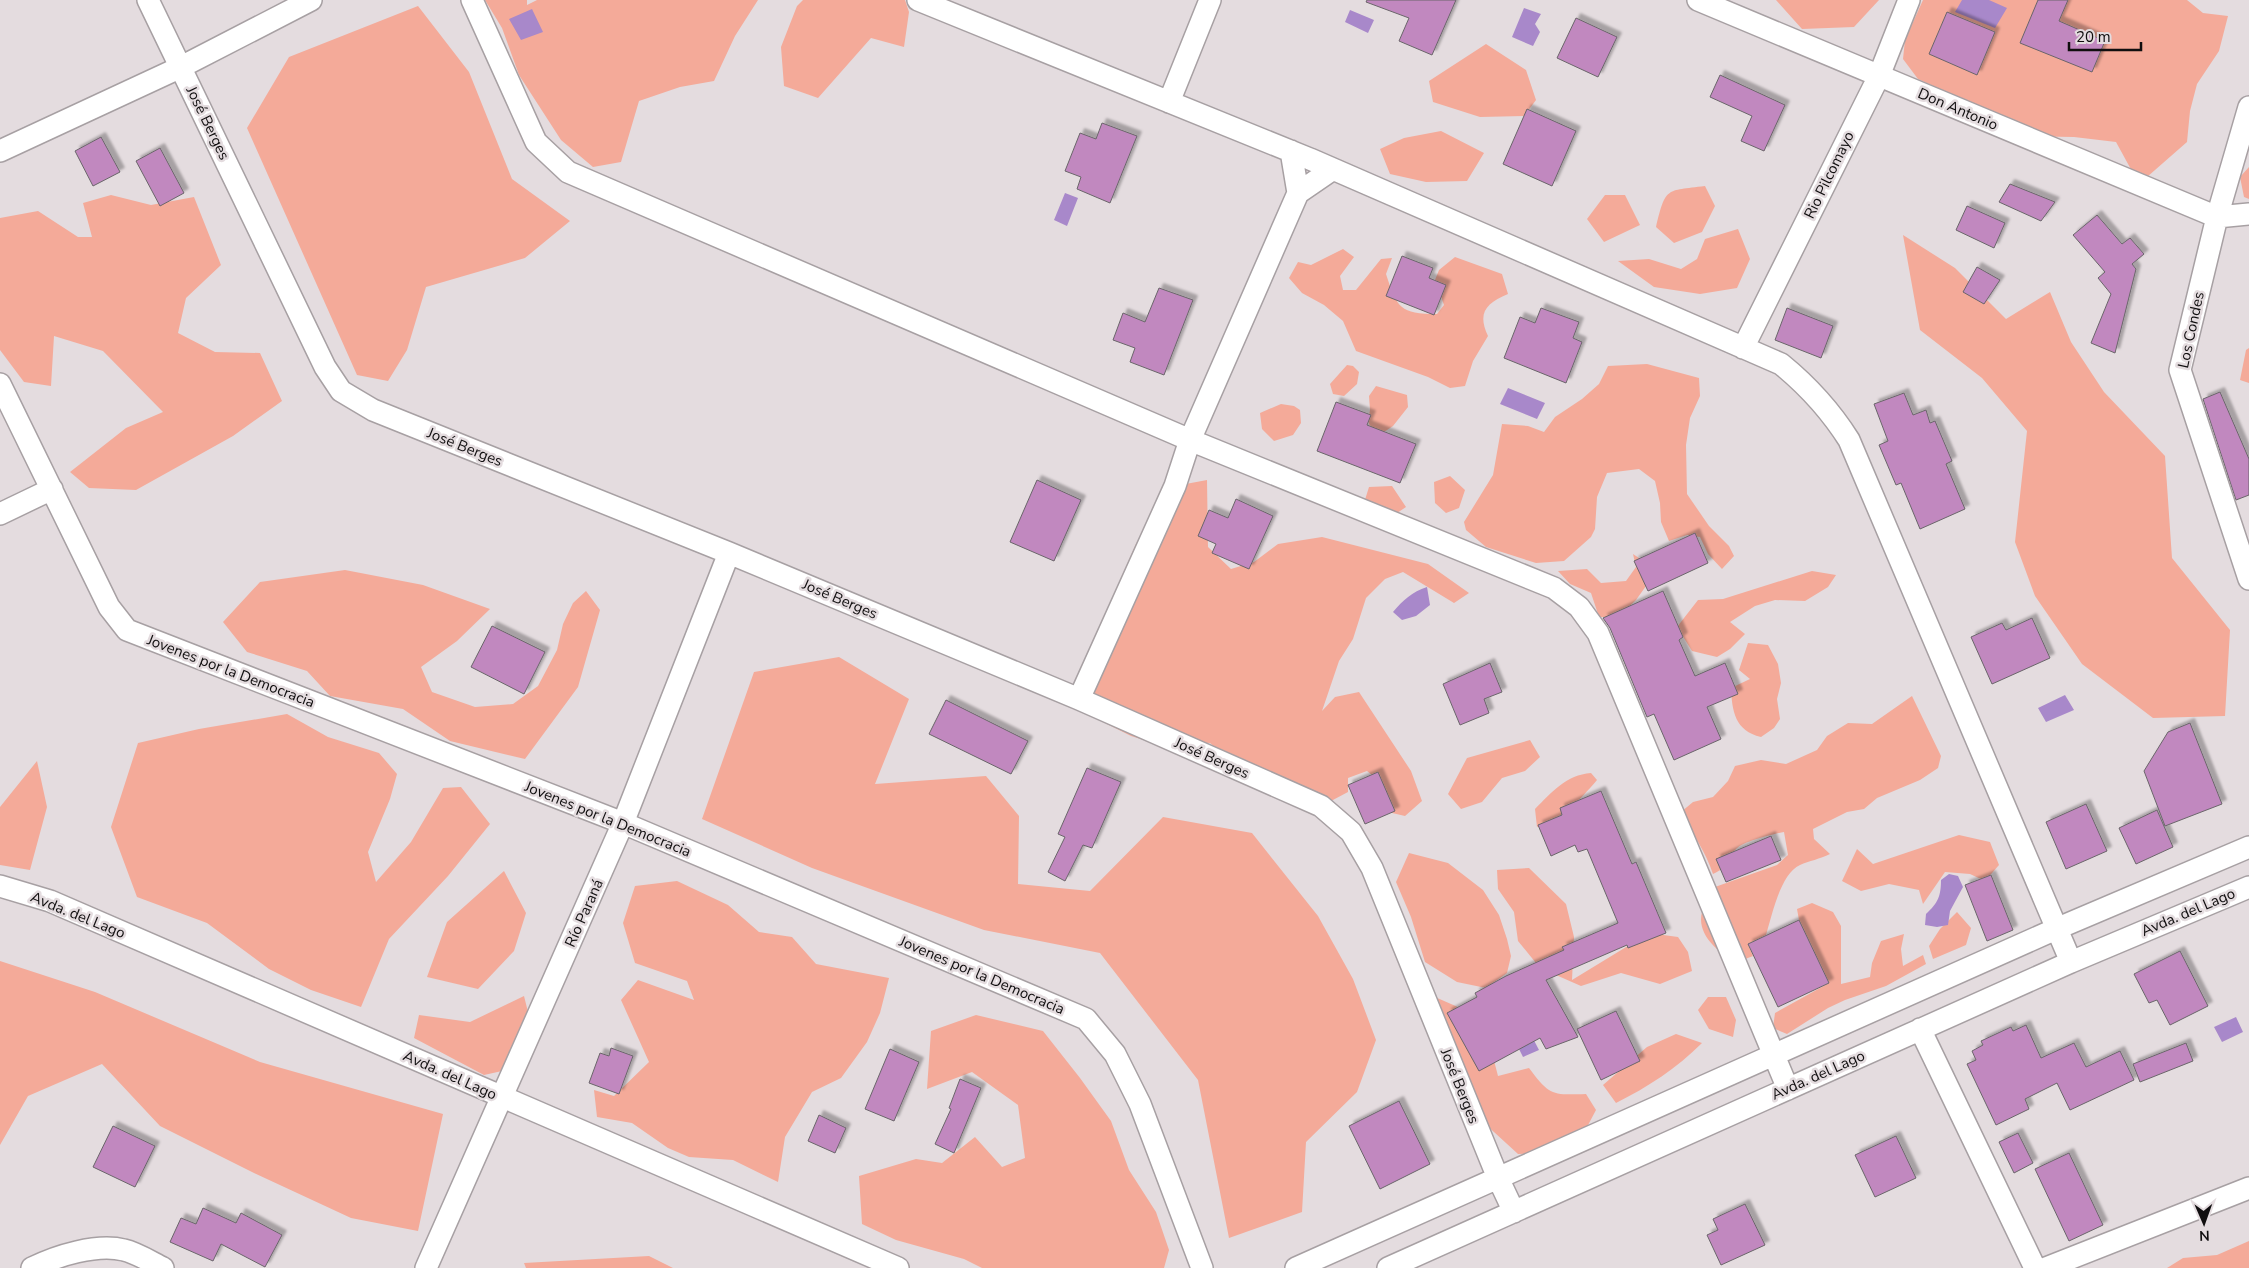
<svg xmlns="http://www.w3.org/2000/svg" width="2249" height="1268" font-family="'Nunito Sans',sans-serif">
<style>
.green{fill:#f4aa99}
.water{fill:#a888ca}
.building{fill:#c188bf;stroke:#6a656a;filter:url(#shadow)}
.lines{fill:none;stroke-linecap:round;stroke-linejoin:round}
.street-casing{stroke:#a7a0a3;stroke-width:24}
.street{stroke:#fff;stroke-width:21}
.labels{text-anchor:middle;stroke-width:5;stroke-linejoin:round;paint-order:stroke}
.street-label{font-size:15px;fill:#100e0f;stroke:#e4dcdf}
</style>
<defs>
<filter id="shadow"><feDropShadow dx="4.5" dy="-4.5" stdDeviation="1" flood-color="#0004"/></filter>
</defs>
<rect width="100%" height="100%" fill="#e4dcdf"/>
<path class="green" d="M 485,0 L 527,0 L 527,5 L 537,0 L 758,0 L 735,36 L 714,81 L 680,87 L 639,101 L 621,162 L 593,167 L 561,140 L 519,75 L 502,28 Z
M 803,0 L 905,0 L 909,12 L 904,47 L 871,38 L 818,98 L 784,86 L 781,47 L 797,6 Z
M 1776,0 L 1879,0 L 1854,27 L 1802,29 Z
M 1923,0 L 2187,0 L 2203,13 L 2228,16 L 2219,51 L 2197,84 L 2190,111 L 2187,142 L 2139,184 L 2116,142 L 2074,137 L 2023,136 L 1982,120 L 1949,93 L 1918,79 L 1903,59 L 1905,40 Z
M 418,6 L 469,72 L 512,179 L 570,221 L 525,258 L 426,287 L 407,350 L 388,381 L 357,375 L 247,128 L 289,57 Z
M 1486,44 L 1526,70 L 1536,100 L 1524,116 L 1480,117 L 1433,102 L 1429,81 Z
M 1441,131 L 1484,153 L 1467,181 L 1426,182 L 1390,174 L 1380,149 L 1404,138 Z
M 2249,167 L 2249,199 L 2244,197 L 2240,177 Z
M 1705,186 L 1715,206 L 1702,232 L 1674,243 L 1656,227 C 1666,187 1665,191 1705,186 Z
M 111,195 L 151,205 L 194,197 L 221,265 L 186,298 L 178,333 L 215,352 L 260,353 L 282,401 L 233,436 L 136,490 L 89,488 L 70,472 L 126,428 L 163,412 L 103,351 L 54,336 L 51,386 L 24,382 L 0,350 L 0,218 L 38,211 L 78,237 L 92,237 L 83,203 Z
M 1605,195 L 1625,195 L 1640,225 L 1604,242 L 1587,219 Z
M 1738,229 L 1750,259 L 1737,288 L 1700,294 L 1654,287 L 1618,261 L 1649,259 L 1681,269 L 1697,259 L 1705,239 Z
M 1903,235 L 1955,268 L 2006,319 L 2050,292 L 2071,342 L 2104,392 L 2165,456 L 2172,558 L 2230,630 L 2225,716 L 2153,718 L 2082,664 L 2035,596 L 2015,542 L 2027,431 L 1982,378 L 1920,330 Z
M 1343,249 L 1354,257 L 1340,276 L 1343,290 L 1356,290 L 1381,259 L 1392,258 L 1386,274 C 1397,308 1400,314 1437,314 L 1444,305 L 1435,280 L 1439,270 L 1455,257 L 1502,274 L 1508,294 C 1486,303 1477,313 1488,336 L 1473,361 L 1465,386 L 1450,388 L 1428,377 L 1356,351 L 1343,321 L 1324,305 L 1302,293 L 1289,278 L 1298,262 L 1311,265 Z
M 2249,348 L 2249,383 L 2240,380 L 2246,350 Z
M 1647,364 L 1699,378 L 1700,396 L 1690,418 L 1686,445 L 1687,494 L 1709,526 L 1729,546 L 1734,556 L 1722,569 L 1708,554 L 1700,537 L 1687,535 L 1669,541 L 1661,522 L 1660,503 L 1655,481 L 1639,469 L 1607,473 L 1597,497 L 1595,529 L 1591,537 L 1564,561 L 1536,563 L 1486,547 L 1466,530 L 1464,522 L 1493,475 L 1502,424 L 1528,426 L 1544,432 L 1555,417 L 1582,399 L 1599,384 L 1608,366 Z
M 1347,365 L 1353,366 L 1359,372 L 1357,384 L 1344,396 L 1333,394 L 1330,384 Z
M 1376,386 L 1407,395 L 1408,407 L 1393,426 L 1375,438 L 1368,421 L 1370,410 L 1369,396 Z
M 1281,404 L 1294,406 L 1300,410 L 1301,423 L 1293,435 L 1274,441 L 1262,429 L 1260,413 Z
M 1450,476 L 1465,490 L 1459,508 L 1446,513 L 1435,503 L 1434,482 Z
M 1207,480 L 1208,547 L 1231,569 L 1254,562 L 1278,544 L 1322,537 L 1428,564 L 1469,593 L 1454,603 L 1403,572 L 1385,579 L 1366,598 L 1353,639 L 1339,661 L 1322,711 L 1335,697 L 1359,692 L 1411,771 L 1422,801 L 1405,816 L 1375,809 L 1376,800 L 1387,793 L 1382,783 L 1367,771 L 1348,778 L 1348,792 L 1331,801 L 1244,773 L 1210,743 L 1147,741 L 1131,736 L 1097,719 L 1083,709 L 1097,637 L 1115,592 L 1136,544 L 1155,511 L 1175,486 Z
M 1392,486 L 1406,507 L 1397,513 L 1364,503 L 1369,487 Z
M 1633,554 L 1642,560 L 1646,586 L 1636,600 L 1618,617 L 1599,617 L 1591,593 L 1570,584 L 1558,571 L 1587,569 L 1601,583 L 1626,581 L 1636,567 Z
M 345,570 L 423,585 L 490,609 L 457,641 L 421,667 L 432,692 L 475,707 L 513,704 L 538,686 L 557,650 L 563,624 L 573,603 L 586,591 L 600,610 L 578,687 L 525,759 L 450,741 L 403,709 L 330,696 L 307,671 L 247,652 L 223,622 L 260,582 Z
M 1812,571 L 1836,575 L 1828,587 L 1805,601 L 1775,600 L 1755,606 L 1730,622 L 1745,634 L 1730,649 L 1717,657 L 1692,651 L 1677,627 L 1698,600 L 1723,599 Z
M 1748,643 L 1768,645 L 1778,664 L 1781,683 L 1777,699 L 1780,719 L 1774,728 L 1761,737 C 1735,731 1732,711 1731,688 L 1750,679 L 1739,670 Z
M 839,657 L 909,699 L 875,784 L 986,776 L 1019,816 L 1018,884 L 1090,891 L 1163,817 L 1252,833 L 1318,916 L 1353,979 L 1376,1040 L 1357,1092 L 1306,1142 L 1302,1212 L 1229,1238 L 1198,1080 L 1100,953 L 984,930 L 812,868 L 702,819 L 754,672 Z
M 1912,696 L 1941,756 L 1938,768 L 1920,780 L 1877,798 L 1864,809 L 1847,812 L 1813,829 L 1814,839 L 1830,854 C 1820,859 1809,861 1800,865 C 1780,874 1772,916 1766,935 L 1748,944 L 1753,956 L 1735,963 C 1719,952 1696,935 1702,912 C 1705,904 1711,895 1715,887 L 1777,865 L 1788,855 L 1784,832 C 1773,834 1744,841 1736,849 C 1725,861 1731,866 1713,874 C 1706,852 1692,833 1681,812 L 1693,802 L 1713,797 L 1728,781 L 1735,766 L 1761,760 L 1786,764 L 1817,750 L 1827,736 L 1848,723 L 1872,724 Z
M 287,714 L 328,737 L 379,753 L 397,774 L 390,799 L 368,852 L 376,882 L 411,842 L 443,788 L 461,787 L 490,824 L 448,876 L 389,939 L 361,1007 L 311,990 L 269,969 L 207,923 L 137,897 L 111,827 L 138,743 L 199,729 Z
M 1530,740 L 1540,757 L 1525,771 L 1502,778 L 1482,802 L 1461,809 L 1448,794 L 1467,758 Z
M 37,761 L 47,807 L 30,870 L 0,865 L 0,807 Z
M 1591,773 L 1597,780 C 1579,801 1563,818 1537,827 L 1535,809 C 1552,792 1566,775 1591,773 Z
M 1959,835 L 1990,842 L 1999,865 L 1985,881 L 1970,874 L 1945,872 L 1923,904 L 1919,890 L 1889,884 L 1861,891 L 1842,881 L 1857,849 L 1873,864 Z
M 1409,853 L 1448,863 L 1483,890 L 1499,915 L 1507,939 L 1511,956 L 1507,973 L 1486,988 L 1457,982 L 1425,962 L 1411,917 L 1396,882 Z
M 1529,868 L 1566,904 L 1574,937 L 1572,980 L 1636,941 L 1656,934 L 1678,937 L 1688,952 L 1692,971 L 1660,984 L 1621,973 L 1581,986 L 1540,968 L 1518,941 L 1514,912 L 1498,889 L 1497,870 Z
M 504,871 L 526,913 L 514,951 L 478,989 L 427,977 L 447,922 Z
M 677,881 L 728,905 L 759,932 L 792,937 L 816,964 L 889,978 L 880,1013 L 867,1042 L 841,1078 L 812,1092 L 785,1137 L 778,1182 L 733,1160 L 689,1157 L 668,1148 L 632,1123 L 597,1117 L 594,1090 L 614,1096 L 649,1062 L 621,1000 L 638,980 L 694,1000 L 687,981 L 635,963 L 623,923 L 635,886 Z
M 1812,903 L 1833,912 L 1841,926 L 1841,984 L 1870,977 L 1872,963 L 1881,941 L 1904,934 L 1901,949 L 1903,966 L 1923,955 L 1926,964 L 1886,986 L 1845,1000 L 1828,1008 L 1787,1034 L 1773,1028 L 1775,1013 L 1829,983 L 1799,920 L 1797,909 Z
M 1957,912 L 1971,928 L 1966,945 L 1933,959 L 1929,946 L 1940,929 Z
M 0,961 L 95,992 L 260,1062 L 443,1114 L 418,1231 L 351,1218 L 254,1173 L 160,1126 L 102,1064 L 28,1096 L 0,1145 Z
M 524,996 L 528,1012 L 502,1071 L 484,1075 L 414,1038 L 419,1015 L 470,1022 Z
M 1435,997 L 1483,1018 L 1498,1076 L 1529,1068 C 1550,1096 1552,1095 1586,1094 L 1596,1110 L 1587,1127 L 1555,1153 L 1518,1154 L 1471,1111 Z
M 1708,997 L 1726,997 L 1736,1020 L 1733,1037 L 1709,1029 L 1698,1010 Z
M 976,1015 L 1043,1031 L 1080,1078 L 1111,1121 L 1129,1170 L 1156,1212 L 1169,1250 L 1164,1268 L 982,1268 L 964,1259 L 896,1240 L 862,1224 L 859,1176 L 916,1159 L 942,1163 L 975,1137 L 1002,1167 L 1025,1158 L 1018,1105 L 972,1072 L 927,1089 L 931,1031 Z
M 1676,1034 L 1702,1043 C 1677,1068 1648,1087 1616,1103 L 1603,1085 L 1647,1047 Z
M 2249,1241 L 2249,1268 L 2167,1268 L 2183,1258 L 2217,1255 Z
M 649,1256 L 673,1268 L 526,1268 L 524,1263 Z"/>
<path class="water" d="M 1962,0 L 1989,0 L 2007,8 L 1995,28 L 1955,12 Z
M 1524,8 L 1541,14 L 1535,24 L 1540,32 L 1533,46 L 1512,37 Z
M 532,9 L 543,32 L 521,40 L 509,19 Z
M 1350,10 L 1374,20 L 1368,33 L 1345,22 Z
M 1065,193 L 1078,198 L 1067,226 L 1054,220 Z
M 1508,388 L 1545,403 L 1537,419 L 1500,404 Z
M 1427,587 L 1430,605 L 1416,616 L 1402,620 L 1393,612 C 1403,600 1412,592 1427,587 Z
M 2065,695 L 2074,710 L 2046,722 L 2038,708 Z
M 1949,874 L 1958,876 L 1963,887 L 1950,911 L 1948,925 L 1937,927 L 1925,925 L 1926,914 C 1938,903 1941,896 1941,880 Z
M 2236,1017 L 2243,1032 L 2222,1042 L 2214,1027 Z
M 1528,1029 L 1539,1050 L 1523,1057 L 1513,1037 Z"/>
<path class="building" d="M 1367,0 L 1456,0 L 1432,55 L 1399,41 L 1409,18 L 1366,2 Z
M 2038,0 L 2068,0 L 2059,21 L 2105,41 L 2092,72 L 2020,43 Z
M 1947,12 L 1995,32 L 1977,75 L 1929,54 Z
M 1576,18 L 1617,37 L 1598,77 L 1557,58 Z
M 1720,75 L 1785,105 L 1764,151 L 1741,141 L 1752,116 L 1710,97 Z
M 1527,109 L 1576,131 L 1552,186 L 1503,164 Z
M 1102,123 L 1137,136 L 1110,203 L 1077,189 L 1081,177 L 1065,171 L 1080,133 L 1096,139 Z
M 101,137 L 120,172 L 93,186 L 75,151 Z
M 160,148 L 184,193 L 160,206 L 136,161 Z
M 2010,184 L 2055,202 L 2041,221 L 1999,202 Z
M 1967,206 L 2005,223 L 1994,248 L 1956,230 Z
M 2097,215 L 2122,244 L 2130,238 L 2144,254 L 2132,264 L 2136,269 L 2115,353 L 2091,343 L 2111,294 L 2098,278 L 2105,272 L 2073,235 Z
M 1402,256 L 1433,268 L 1429,278 L 1446,285 L 1434,315 L 1386,296 Z
M 1977,267 L 2000,280 L 1984,304 L 1963,292 Z
M 1159,288 L 1193,300 L 1164,375 L 1130,362 L 1135,348 L 1113,340 L 1123,313 L 1145,322 Z
M 1541,308 L 1579,322 L 1573,338 L 1582,342 L 1566,383 L 1504,358 L 1520,317 L 1535,323 Z
M 1787,308 L 1833,326 L 1821,358 L 1775,340 Z
M 2220,392 L 2249,459 L 2249,495 L 2236,500 L 2203,399 Z
M 1904,393 L 1913,415 L 1926,410 L 1930,423 L 1935,421 L 1952,461 L 1946,464 L 1965,509 L 1920,529 L 1901,483 L 1896,485 L 1879,445 L 1888,441 L 1874,404 Z
M 1336,402 L 1371,415 L 1367,425 L 1416,444 L 1400,483 L 1317,451 Z
M 1037,480 L 1081,500 L 1054,561 L 1010,542 Z
M 1236,499 L 1273,516 L 1249,569 L 1212,553 L 1216,544 L 1198,536 L 1209,510 L 1228,518 Z
M 1695,533 L 1708,563 L 1648,591 L 1634,561 Z
M 1663,591 L 1683,637 L 1679,640 L 1695,676 L 1725,663 L 1738,694 L 1707,707 L 1721,739 L 1674,760 L 1654,714 L 1647,717 L 1610,628 L 1603,618 Z
M 2032,618 L 2050,658 L 1992,684 L 1971,637 L 2002,623 L 2006,630 Z
M 492,626 L 545,652 L 524,694 L 471,667 Z
M 1490,663 L 1502,692 L 1484,699 L 1489,713 L 1460,725 L 1443,684 Z
M 946,700 L 1028,741 L 1011,774 L 929,734 Z
M 2190,723 L 2222,804 L 2165,826 L 2144,771 L 2168,732 Z
M 1087,768 L 1121,782 L 1092,848 L 1083,845 L 1065,881 L 1048,872 L 1065,837 L 1058,834 Z
M 1378,772 L 1395,811 L 1365,824 L 1348,785 Z
M 1601,791 L 1632,864 L 1636,862 L 1666,933 L 1628,948 L 1627,945 L 1546,980 L 1578,1037 L 1546,1049 L 1540,1038 L 1479,1071 L 1447,1013 L 1477,997 L 1475,993 L 1506,976 L 1564,950 L 1562,947 L 1618,923 L 1587,849 L 1578,852 L 1575,845 L 1551,856 L 1538,825 L 1562,815 L 1560,808 Z
M 2086,804 L 2107,851 L 2066,869 L 2046,822 Z
M 2157,810 L 2173,847 L 2136,864 L 2119,828 Z
M 1771,836 L 1781,860 L 1726,882 L 1716,859 Z
M 1991,875 L 2013,930 L 1987,941 L 1965,885 Z
M 1799,920 L 1829,983 L 1778,1007 L 1748,944 Z
M 2180,951 L 2208,1006 L 2170,1025 L 2157,1000 L 2149,1003 L 2134,974 Z
M 1616,1011 L 1640,1061 L 1601,1080 L 1577,1029 Z
M 2026,1025 L 2041,1058 L 2074,1043 L 2086,1067 L 2120,1051 L 2134,1080 L 2070,1110 L 2057,1083 L 2025,1099 L 2029,1109 L 1996,1125 L 1967,1064 L 1976,1060 L 1972,1051 L 1983,1045 L 1981,1041 L 2011,1027 L 2013,1031 Z
M 2186,1043 L 2193,1061 L 2140,1082 L 2133,1064 Z
M 611,1048 L 633,1056 L 619,1094 L 589,1083 L 600,1053 L 609,1056 Z
M 890,1049 L 919,1062 L 894,1121 L 865,1109 Z
M 960,1079 L 981,1088 L 954,1153 L 935,1144 L 951,1109 L 949,1108 Z
M 1399,1101 L 1430,1164 L 1380,1189 L 1349,1126 Z
M 819,1115 L 846,1128 L 835,1153 L 808,1141 Z
M 113,1126 L 155,1146 L 135,1187 L 93,1167 Z
M 2018,1133 L 2033,1163 L 2014,1173 L 1999,1142 Z
M 1896,1136 L 1916,1178 L 1875,1197 L 1855,1155 Z
M 2069,1153 L 2103,1225 L 2069,1241 L 2035,1169 Z
M 1745,1204 L 1765,1245 L 1721,1265 L 1707,1235 L 1718,1230 L 1713,1219 Z
M 203,1208 L 236,1223 L 241,1213 L 282,1235 L 265,1267 L 221,1244 L 213,1261 L 170,1242 L 181,1218 L 196,1224 Z"/>
<g class="lines">
<g class="street-casing">
<path id="street" d="M 148,0 L 325,367 L 341,391 L 373,410 L 729,553 L 1079,699 L 1321,806 L 1351,832 L 1372,868 L 1498,1178 L 1514,1212
M 472,0 L 536,142 L 568,172 L 1190,440 L 1554,588 L 1579,607 L 1598,633 L 1788,1089
M 918,0 L 1310,159 L 1781,364 C 1808,386 1830,410 1849,440 L 2071,962
M 1698,0 L 2217,217 L 2249,214
M 1169,102 L 1210,0
M 2249,107 L 2217,217 L 2180,370 L 2249,579
M 0,151 L 181,67 L 311,0
M 1291,151 L 1298,193
M 1743,348 L 1879,76 L 1909,0
M 0,384 L 109,607 L 127,630 L 623,823 L 1086,1019 L 1115,1054 L 1140,1104 L 1202,1268
M 0,514 L 52,489
M 1079,699 L 1175,486 L 1190,440 L 1298,193 L 1333,169
M 0,886 L 50,901 L 898,1268
M 1920,1029 L 2035,1268
M 32,1268 C 56,1256 97,1243 124,1250 C 137,1253 151,1262 163,1268
M 426,1268 L 623,823 L 729,553
M 1296,1268 L 2056,929 L 2249,847
M 1388,1268 L 2071,962 L 2249,887
M 2046,1268 L 2249,1188"/>
</g>
<use href="#street" class="street"/>
</g>
<g class="labels">
<g class="street-label">
<text transform="translate(1958 109) rotate(23)" y="5">Don Antonio</text>
<text transform="translate(208 123) rotate(64)" y="5">José Berges</text>
<text transform="translate(1829 175) rotate(-64)" y="5">Rio Pilcomayo</text>
<text transform="translate(2191 330) rotate(-78)" y="5">Los Condes</text>
<text transform="translate(465 447) rotate(22)" y="5">José Berges</text>
<text transform="translate(840 599) rotate(23)" y="5">José Berges</text>
<text transform="translate(231 671) rotate(21)" y="5">Jovenes por la Democracia</text>
<text transform="translate(1212 758) rotate(24)" y="5">José Berges</text>
<text transform="translate(608 819) rotate(22)" y="5">Jovenes por la Democracia</text>
<text transform="translate(2188 912) rotate(-23)" y="5">Avda. del Lago</text>
<text transform="translate(584 913) rotate(-66)" y="5">Río Paraná</text>
<text transform="translate(78 915) rotate(22)" y="5">Avda. del Lago</text>
<text transform="translate(982 975) rotate(23)" y="5">Jovenes por la Democracia</text>
<text transform="translate(450 1075) rotate(24)" y="5">Avda. del Lago</text>
<text transform="translate(1818 1075) rotate(-24)" y="5">Avda. del Lago</text>
<text transform="translate(1460 1086) rotate(68)" y="5">José Berges</text>
</g>
</g>
<g transform="translate(2204 1223) rotate(178)" stroke="#e4dcdf" stroke-width="4" paint-order="stroke">
<path d="M0-4L9 19L0 12L-9 19Z" fill="#100e0f"/>
<text y="-8" font-size="14" font-weight="bold" text-anchor="middle" fill="#100e0f">N</text>
</g>
<path d="M2069 42v8h72v-8" fill="none" stroke="#100e0f" stroke-width="2.5"/>
<text x="2076" y="42" font-size="15" fill="#100e0f" stroke="#e4dcdf" stroke-width="4" paint-order="stroke">20 m</text>
</svg>
